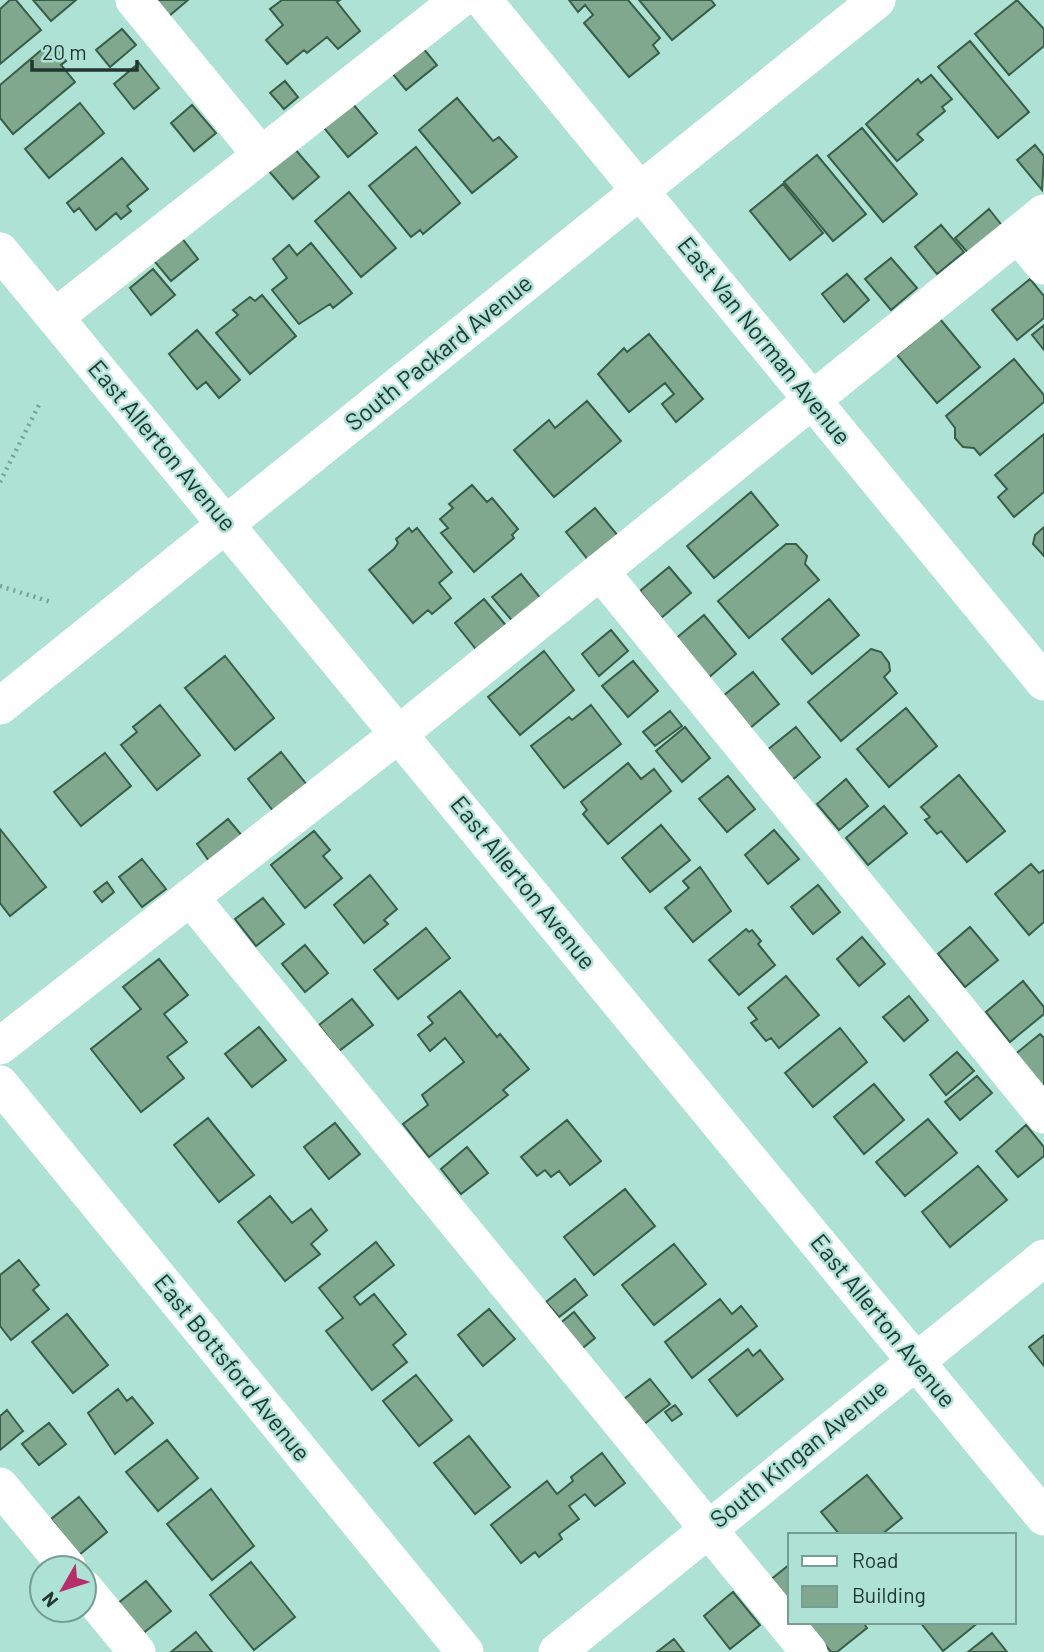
<svg xmlns="http://www.w3.org/2000/svg" width="1044" height="1652" font-family="Barlow,sans-serif">
<style>
.building{fill:#80a88f;stroke:#385e48;stroke-width:2}
.lines{fill:none;stroke-linecap:round;stroke-linejoin:round}
.path{stroke:#79a197;stroke-width:4.5;stroke-dasharray:2 5;stroke-linecap:butt}
.minor{stroke:#fff;stroke-width:37}
.labels{text-anchor:middle;stroke-width:5;stroke-linejoin:round;paint-order:stroke}
.street-label{font-size:24px;fill:#213631;stroke:#aee2d5}
</style>
<rect width="100%" height="100%" fill="#aee2d5"/>
<path class="building" d="M 10,0 L 16,0 L 41,30 L 0,64 L 0,9 Z
M 33,0 L 76,0 L 51,21 Z
M 156,0 L 188,0 L 169,16 Z
M 282,0 L 340,0 L 337,2 L 360,31 L 338,49 L 327,37 L 307,53 L 304,50 L 287,64 L 266,40 L 283,25 L 270,9 Z
M 569,0 L 628,0 L 660,38 L 653,45 L 659,53 L 629,77 L 584,23 L 593,15 L 585,5 L 578,12 Z
M 639,0 L 711,0 L 715,5 L 672,40 Z
M 1017,0 L 1044,29 L 1044,46 L 1009,75 L 975,34 Z
M 122,29 L 136,45 L 110,67 L 96,50 Z
M 970,41 L 1029,112 L 998,138 L 938,67 Z
M 418,42 L 437,65 L 406,90 L 387,67 Z
M 46,46 L 49,50 L 54,46 L 66,61 L 61,65 L 75,82 L 13,134 L 0,118 L 0,85 Z
M 139,63 L 159,88 L 134,109 L 114,84 Z
M 931,75 L 952,99 L 942,107 L 945,111 L 917,134 L 923,140 L 897,161 L 866,124 L 918,79 L 921,83 Z
M 285,81 L 298,97 L 284,109 L 270,93 Z
M 457,98 L 493,141 L 499,137 L 517,157 L 472,193 L 419,130 Z
M 80,103 L 104,133 L 49,178 L 25,149 Z
M 353,104 L 377,133 L 348,157 L 324,128 Z
M 192,105 L 216,133 L 194,151 L 171,123 Z
M 862,128 L 917,194 L 883,222 L 828,156 Z
M 1035,145 L 1044,156 L 1042,190 L 1017,160 Z
M 416,147 L 460,203 L 423,234 L 420,230 L 411,237 L 369,186 Z
M 294,148 L 319,177 L 293,199 L 268,170 Z
M 817,155 L 866,214 L 833,241 L 784,182 Z
M 122,158 L 148,189 L 127,206 L 131,211 L 121,219 L 116,213 L 96,230 L 79,208 L 74,212 L 67,203 Z
M 783,184 L 823,233 L 790,260 L 750,211 Z
M 349,192 L 396,248 L 361,277 L 315,221 Z
M 989,209 L 1004,228 L 970,255 L 955,238 Z
M 941,225 L 964,252 L 937,274 L 915,247 Z
M 178,233 L 198,259 L 171,281 L 150,256 Z
M 311,243 L 352,293 L 333,308 L 330,304 L 299,324 L 272,290 L 287,278 L 273,259 L 289,245 L 297,255 Z
M 891,258 L 917,288 L 891,310 L 865,279 Z
M 153,269 L 175,295 L 151,315 L 130,288 Z
M 847,274 L 869,300 L 844,322 L 822,294 Z
M 1030,279 L 1044,296 L 1044,318 L 1017,340 L 992,310 Z
M 262,295 L 296,336 L 250,374 L 216,333 L 238,315 L 233,310 L 250,297 L 255,301 Z
M 940,319 L 980,367 L 937,403 L 897,355 Z
M 1044,325 L 1044,350 L 1032,335 Z
M 197,330 L 240,380 L 219,398 L 206,382 L 197,389 L 169,354 Z
M 649,334 L 703,399 L 676,422 L 662,404 L 674,394 L 665,383 L 629,412 L 598,374 L 624,348 L 627,352 Z
M 1014,359 L 1044,395 L 1044,402 L 980,455 L 974,448 L 963,447 L 955,438 L 955,428 L 946,416 Z
M 587,401 L 621,441 L 554,497 L 514,450 L 549,420 L 555,428 Z
M 1044,434 L 1044,492 L 1014,517 L 998,497 L 1007,489 L 995,475 Z
M 472,485 L 487,502 L 492,498 L 518,529 L 512,535 L 514,538 L 474,572 L 441,533 L 448,528 L 440,519 L 453,508 L 449,504 Z
M 751,492 L 778,525 L 714,578 L 687,546 Z
M 595,508 L 619,537 L 589,561 L 566,532 Z
M 1044,527 L 1044,556 L 1033,544 L 1035,535 Z
M 409,528 L 412,532 L 417,528 L 452,572 L 439,583 L 451,598 L 432,614 L 428,610 L 413,623 L 369,570 L 394,549 L 398,543 L 396,539 Z
M 786,544 L 796,544 L 807,556 L 805,564 L 819,580 L 749,638 L 718,601 Z
M 669,567 L 691,593 L 661,618 L 640,591 Z
M 521,574 L 542,600 L 514,623 L 492,597 Z
M 484,599 L 508,628 L 479,653 L 455,623 Z
M 829,599 L 859,635 L 812,674 L 782,639 Z
M 704,615 L 736,654 L 707,679 L 674,640 Z
M 611,630 L 628,651 L 599,676 L 582,654 Z
M 871,649 L 881,652 L 889,663 L 890,671 L 884,677 L 897,693 L 841,741 L 808,702 Z
M 544,651 L 574,690 L 520,735 L 488,697 Z
M 225,656 L 274,718 L 235,750 L 185,688 Z
M 633,661 L 658,691 L 628,717 L 602,686 Z
M 753,672 L 779,704 L 750,728 L 723,696 Z
M 160,705 L 200,755 L 157,790 L 121,745 L 137,732 L 133,727 Z
M 591,705 L 621,744 L 564,788 L 531,746 L 569,717 L 572,720 Z
M 906,708 L 937,746 L 889,787 L 857,749 Z
M 670,711 L 682,726 L 655,746 L 643,732 Z
M 685,727 L 710,758 L 682,782 L 656,751 Z
M 796,727 L 820,757 L 791,781 L 766,751 Z
M 281,752 L 307,785 L 274,812 L 248,779 Z
M 105,753 L 131,786 L 81,826 L 54,792 Z
M 628,763 L 641,779 L 654,769 L 671,791 L 608,844 L 583,814 L 587,810 L 581,802 Z
M 959,775 L 1005,831 L 967,862 L 941,831 L 937,834 L 925,820 L 930,817 L 921,807 Z
M 728,776 L 755,809 L 727,832 L 699,799 Z
M 846,779 L 868,806 L 839,830 L 817,804 Z
M 884,806 L 907,833 L 868,865 L 846,838 Z
M 228,819 L 244,838 L 211,864 L 197,844 Z
M 661,825 L 690,860 L 650,892 L 622,858 Z
M 0,829 L 46,887 L 10,916 L 0,903 Z
M 774,830 L 799,859 L 768,884 L 745,855 Z
M 314,831 L 330,850 L 323,856 L 342,878 L 305,908 L 271,865 Z
M 142,859 L 166,889 L 142,907 L 119,877 Z
M 1031,864 L 1039,873 L 1044,870 L 1044,922 L 1029,935 L 995,894 Z
M 700,867 L 731,911 L 693,942 L 665,908 L 689,888 L 683,881 Z
M 370,875 L 397,909 L 384,920 L 388,924 L 364,943 L 334,905 Z
M 107,882 L 114,892 L 102,902 L 94,892 Z
M 818,885 L 840,912 L 813,934 L 791,907 Z
M 263,898 L 284,924 L 256,946 L 235,919 Z
M 970,927 L 998,960 L 965,987 L 938,954 Z
M 426,928 L 450,958 L 398,999 L 374,970 Z
M 746,929 L 749,932 L 752,930 L 761,941 L 758,944 L 775,965 L 739,995 L 709,960 Z
M 862,937 L 885,964 L 859,986 L 837,959 Z
M 305,945 L 328,973 L 305,992 L 282,964 Z
M 159,959 L 188,995 L 164,1014 L 187,1042 L 167,1057 L 184,1078 L 141,1112 L 91,1049 L 141,1009 L 123,987 Z
M 786,976 L 819,1015 L 779,1048 L 771,1038 L 766,1041 L 751,1023 L 757,1019 L 748,1008 Z
M 1023,981 L 1044,1007 L 1044,1014 L 1010,1042 L 986,1012 Z
M 460,991 L 497,1037 L 500,1034 L 529,1069 L 503,1090 L 508,1095 L 429,1157 L 403,1124 L 428,1105 L 422,1095 L 464,1062 L 445,1038 L 430,1051 L 418,1035 L 433,1023 L 428,1017 Z
M 909,996 L 928,1020 L 904,1041 L 883,1017 Z
M 352,999 L 373,1025 L 339,1051 L 319,1025 Z
M 259,1027 L 286,1060 L 252,1087 L 225,1054 Z
M 840,1028 L 867,1062 L 813,1107 L 785,1073 Z
M 1040,1034 L 1044,1038 L 1044,1092 L 1013,1056 Z
M 957,1052 L 974,1071 L 946,1095 L 930,1075 Z
M 977,1076 L 992,1093 L 960,1120 L 945,1102 Z
M 874,1084 L 904,1120 L 864,1154 L 834,1117 Z
M 208,1118 L 254,1175 L 219,1202 L 174,1145 Z
M 928,1119 L 957,1153 L 905,1196 L 876,1162 Z
M 567,1120 L 601,1161 L 570,1185 L 559,1171 L 551,1177 L 545,1170 L 537,1176 L 521,1157 Z
M 335,1123 L 360,1154 L 329,1179 L 304,1147 Z
M 1026,1125 L 1044,1147 L 1044,1156 L 1018,1177 L 996,1151 Z
M 467,1147 L 488,1173 L 461,1194 L 441,1169 Z
M 978,1166 L 1007,1200 L 950,1247 L 922,1212 Z
M 625,1189 L 655,1226 L 594,1275 L 564,1237 Z
M 270,1196 L 292,1223 L 311,1209 L 327,1230 L 311,1244 L 320,1254 L 285,1281 L 238,1222 Z
M 376,1242 L 394,1265 L 354,1297 L 360,1305 L 374,1294 L 406,1334 L 393,1345 L 407,1362 L 372,1390 L 326,1331 L 343,1318 L 319,1288 Z
M 674,1244 L 706,1284 L 654,1325 L 622,1285 Z
M 19,1260 L 39,1285 L 33,1290 L 49,1309 L 11,1340 L 0,1326 L 0,1275 Z
M 575,1279 L 587,1295 L 559,1317 L 546,1302 Z
M 720,1299 L 732,1314 L 741,1306 L 757,1326 L 692,1378 L 665,1342 Z
M 489,1309 L 515,1339 L 483,1366 L 458,1335 Z
M 574,1312 L 595,1338 L 579,1351 L 558,1325 Z
M 67,1314 L 108,1365 L 73,1393 L 32,1342 Z
M 1044,1335 L 1044,1366 L 1029,1347 Z
M 748,1349 L 753,1356 L 760,1350 L 783,1379 L 737,1416 L 709,1380 Z
M 416,1375 L 452,1420 L 419,1446 L 383,1401 Z
M 650,1379 L 670,1404 L 643,1425 L 624,1399 Z
M 118,1389 L 127,1401 L 132,1397 L 153,1423 L 115,1454 L 88,1413 Z
M 675,1405 L 682,1414 L 672,1421 L 665,1412 Z
M 7,1410 L 23,1431 L 0,1450 L 0,1416 Z
M 49,1423 L 66,1444 L 39,1465 L 22,1444 Z
M 469,1436 L 510,1487 L 475,1514 L 434,1463 Z
M 167,1440 L 198,1478 L 158,1511 L 126,1472 Z
M 602,1453 L 625,1483 L 595,1506 L 585,1494 L 569,1506 L 579,1519 L 559,1534 L 562,1539 L 539,1557 L 535,1552 L 521,1563 L 491,1525 L 547,1481 L 557,1494 L 573,1481 L 571,1477 Z
M 867,1475 L 902,1518 L 881,1535 L 840,1535 L 821,1512 Z
M 211,1489 L 254,1546 L 212,1580 L 167,1524 Z
M 79,1497 L 107,1532 L 79,1555 L 51,1519 Z
M 251,1562 L 295,1617 L 254,1650 L 210,1595 Z
M 790,1564 L 790,1607 L 769,1581 Z
M 146,1581 L 171,1611 L 142,1634 L 117,1604 Z
M 733,1592 L 760,1625 L 730,1649 L 704,1616 Z
M 812,1622 L 863,1622 L 867,1628 L 837,1652 L 831,1652 L 809,1625 Z
M 920,1622 L 979,1622 L 943,1651 Z
M 196,1632 L 212,1652 L 171,1652 Z
M 992,1633 L 1007,1652 L 968,1652 Z
M 674,1639 L 684,1652 L 657,1652 Z"/>
<g class="lines">
<path class="path" d="M 0,482 L 40,403
M 0,586 L 51,602"/>
<path class="minor" d="M 134,0 L 261,155
M 483,0 L 1044,682
M 1018,234 L 1044,266
M 0,251 L 1044,1517
M 55,317 L 459,0
M 600,571 L 1044,1115
M 0,706 L 877,0
M 190,897 L 809,1652
M 0,1046 L 400,733 L 1044,213
M 0,1084 L 465,1652
M 0,1486 L 68,1568
M 84,1588 L 137,1652
M 557,1652 L 1044,1258"/>
</g>
<g class="labels">
<g class="street-label">
<text transform="translate(764 341) rotate(51)" y="8">East Van Norman Avenue</text>
<text transform="translate(439 353) rotate(-39)" y="8">South Packard Avenue</text>
<text transform="translate(162 446) rotate(50)" y="8">East Allerton Avenue</text>
<text transform="translate(523 883) rotate(51)" y="8">East Allerton Avenue</text>
<text transform="translate(883 1321) rotate(51)" y="8">East Allerton Avenue</text>
<text transform="translate(232 1368) rotate(51)" y="8">East Bottsford Avenue</text>
<text transform="translate(799 1454) rotate(-39)" y="8">South Kingan Avenue</text>
</g>
</g>
<rect x="788" y="1533" width="228" height="91" fill="#aee2d5" stroke="#769d93" stroke-width="2"/>
<rect x="802" y="1556" width="35" height="10" fill="#ffffff" stroke="#769d93" stroke-width="2"/>
<text x="852" y="1568" font-size="21" fill="#213631">Road</text>
<rect x="802" y="1586" width="35" height="21" fill="#80a88f" stroke="#769d93" stroke-width="2"/>
<text x="852" y="1603" font-size="21" fill="#213631">Building</text>
<g transform="translate(63 1589) rotate(231)"><circle r="33" fill="#aee2d5" stroke="#769d93" stroke-width="2"/>
<path d="M0-5L12 26L0 18L-12 26Z" fill="#b72e6c"/>
<text y="-10" font-size="19" font-weight="bold" text-anchor="middle" fill="#213631">N</text>
</g>
<path d="M32 60v10h105v-10" fill="none" stroke="#213631" stroke-width="3.5"/>
<text x="42" y="60" font-size="21" fill="#213631" stroke="#aee2d5" stroke-width="5" paint-order="stroke">20 m</text>
</svg>
